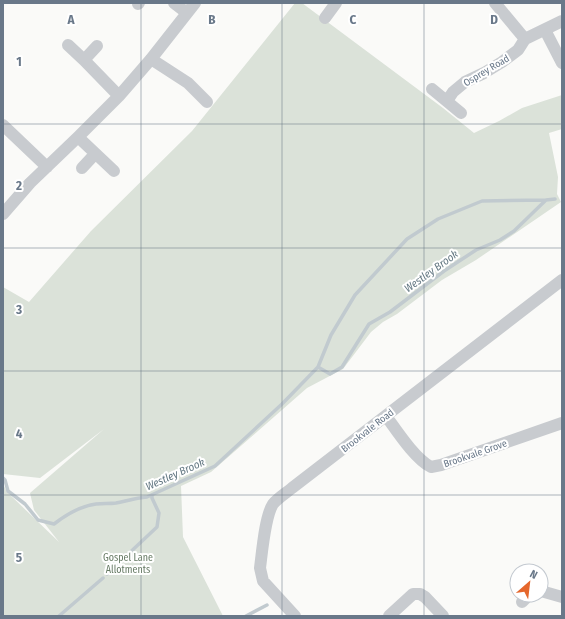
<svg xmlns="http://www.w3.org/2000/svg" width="565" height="619" font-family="'Fira Sans Condensed',sans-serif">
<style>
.green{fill:#dbe2d9}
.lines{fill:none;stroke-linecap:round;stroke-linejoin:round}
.stream{stroke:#c1cacf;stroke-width:3.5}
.minor{stroke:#c8cbcf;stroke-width:12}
.grid{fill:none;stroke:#697889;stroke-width:1;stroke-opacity:0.55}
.labels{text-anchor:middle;stroke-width:4;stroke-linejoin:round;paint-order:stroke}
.street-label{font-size:10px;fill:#697889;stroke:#fff}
.park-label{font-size:10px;fill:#667a64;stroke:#fff}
.water-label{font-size:11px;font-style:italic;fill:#647883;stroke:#fff}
.grid-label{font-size:13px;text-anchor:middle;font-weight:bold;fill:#697889;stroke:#fff;stroke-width:4;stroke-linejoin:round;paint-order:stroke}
</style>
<rect width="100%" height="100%" fill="#fafaf8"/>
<path class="green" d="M 295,3 L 302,3 L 443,108 L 474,133 L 499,121 L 522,108 L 562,95 L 562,129 L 549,133 L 558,177 L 557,194 L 561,202 L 476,260 L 442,280 L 397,314 L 383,322 L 371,332 L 343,369 L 307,388 L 211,472 L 181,486 L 183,537 L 223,616 L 3,616 L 3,484 L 7,492 L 59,542 L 34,510 L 30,493 L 104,429 L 40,478 L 3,474 L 3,287 L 29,302 L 91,231 L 192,131 Z"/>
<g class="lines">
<path class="stream" d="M 318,367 L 330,374 L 342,367 L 369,324 L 390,312 L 444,271 L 476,250 L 500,240 L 514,231 L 546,200 L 555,199
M 3,478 L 5,480 L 8,491 L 25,504 L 38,520 L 54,524 C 67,514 80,506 96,504 C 103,503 109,504 116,503 C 126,501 136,498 147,497 L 215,466 L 282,404 L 318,367 L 331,335 L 355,295 L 407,239 L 438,219 L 482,201 L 546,200
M 107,574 L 157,527 L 159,513 L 152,498 L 152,495
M 59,616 L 103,578
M 246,616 L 267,605"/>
<path class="minor" d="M 174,3 L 187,13
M 495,3 L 525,39 L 562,21
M 138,4 L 139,3
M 325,18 L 336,3
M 545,30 L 562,63
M 68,45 L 84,60 L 119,96
M 151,59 L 188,83 L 207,102
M 84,60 L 97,46
M 432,89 L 461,113
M 447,101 L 453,92 L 465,82 L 484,73 L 502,62 L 518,50 L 525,39
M 3,125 L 47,167
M 78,137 L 114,171
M 82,168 L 95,154
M 3,214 L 30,183 L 78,137 L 119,96 L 151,59 L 195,3
M 386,416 C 397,431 415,459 431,467 L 441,465 L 562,423
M 541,591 L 562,597
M 522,602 L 529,595
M 295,616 L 263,581 L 260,568 C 262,553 265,516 273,504 C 278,498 286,493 292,488 L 562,280
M 389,616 L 413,594 L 420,594 L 425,597 L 443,616"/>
</g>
<path class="grid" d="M 141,3 L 141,616M 282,3 L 282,616M 424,3 L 424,616M 3,124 L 562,124M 3,248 L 562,248M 3,371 L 562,371M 3,495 L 562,495"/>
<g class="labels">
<g class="street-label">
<text transform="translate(486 70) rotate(-31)" y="4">Osprey Road</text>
<text transform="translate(367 430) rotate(-38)" y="4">Brookvale Road</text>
<text transform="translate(475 453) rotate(-19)" y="4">Brookvale Grove</text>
</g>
<g class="park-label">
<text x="128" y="561">Gospel Lane<tspan x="128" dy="12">Allotments</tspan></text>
</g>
<g class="water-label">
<text transform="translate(431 271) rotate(-36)" y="4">Westley Brook</text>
<text transform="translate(175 474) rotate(-24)" y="4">Westley Brook</text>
</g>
</g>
<g class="grid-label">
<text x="71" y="24">A</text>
<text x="212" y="24">B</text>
<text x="353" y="24">C</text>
<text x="494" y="24">D</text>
<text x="19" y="66">1</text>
<text x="19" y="190">2</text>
<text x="19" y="314">3</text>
<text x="19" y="438">4</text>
<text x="19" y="562">5</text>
</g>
<rect width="565" height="619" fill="none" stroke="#697889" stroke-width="8"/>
<g transform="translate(529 583) rotate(28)"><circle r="19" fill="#ffffff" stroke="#c3c9d0"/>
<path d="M0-3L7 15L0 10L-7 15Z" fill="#e5672c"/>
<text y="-6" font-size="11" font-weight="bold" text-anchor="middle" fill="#697889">N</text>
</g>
</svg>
